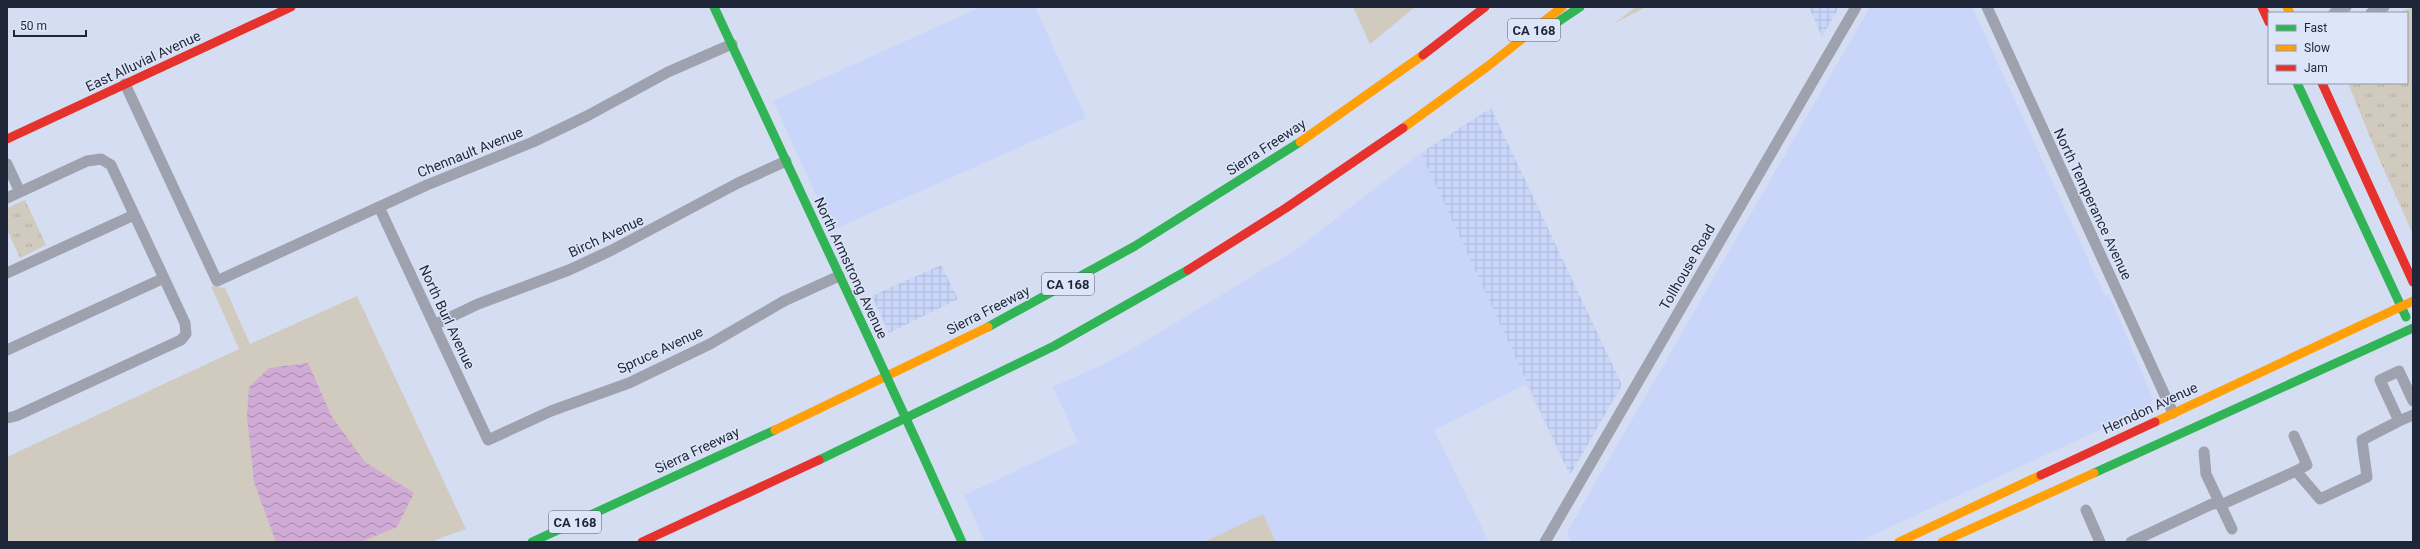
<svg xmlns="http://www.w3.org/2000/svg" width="2420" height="549" font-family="Roboto,sans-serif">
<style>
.built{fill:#c9d6f9}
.industrial{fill:url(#industrial-grid)}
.grass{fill:#d0cbbe}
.park{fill:url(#park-tufts)}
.water{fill:url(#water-waves)}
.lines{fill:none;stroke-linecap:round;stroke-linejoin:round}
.street{stroke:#9ea2ae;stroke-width:11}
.fast{stroke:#30b455;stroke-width:9}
.slow{stroke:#ff9f0a;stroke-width:9}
.jam{stroke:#e5322d;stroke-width:9}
.fast-bridge{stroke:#30b455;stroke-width:9}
.labels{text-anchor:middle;stroke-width:3;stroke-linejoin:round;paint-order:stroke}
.shield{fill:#dde5f9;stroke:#585f72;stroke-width:1}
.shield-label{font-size:13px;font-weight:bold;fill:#1f2638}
.street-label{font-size:14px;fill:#1f2638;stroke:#dde5f9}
</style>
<defs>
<pattern id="industrial-grid" width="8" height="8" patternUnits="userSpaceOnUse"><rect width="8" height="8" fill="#c9d6f9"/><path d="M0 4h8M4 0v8" fill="none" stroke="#acb8d6"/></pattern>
<pattern id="park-tufts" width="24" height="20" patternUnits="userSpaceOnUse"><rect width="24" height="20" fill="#d0cbbe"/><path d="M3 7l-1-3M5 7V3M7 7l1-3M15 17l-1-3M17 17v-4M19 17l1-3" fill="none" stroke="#b2aea4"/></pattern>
<pattern id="water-waves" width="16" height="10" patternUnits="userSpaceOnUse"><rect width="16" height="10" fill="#cfabd5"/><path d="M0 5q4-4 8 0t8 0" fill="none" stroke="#a78bae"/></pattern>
</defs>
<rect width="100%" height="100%" fill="#d5ddf2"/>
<path class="built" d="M 981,7 L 1035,7 L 1086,118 L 832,230 L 773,101 Z
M 1870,7 L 1972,7 L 2105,296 L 2109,295 L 2153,399 L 2149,407 L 1858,542 L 1571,542 L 1567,532 Z
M 1421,153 L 1570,475 L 1526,384 L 1434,430 L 1489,542 L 1276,542 L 1263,515 L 1204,542 L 985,542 L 964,495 L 1078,442 L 1053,387 L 1108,362 L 1142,343 L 1294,251 Z"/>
<path class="industrial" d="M 1809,7 L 1839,7 L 1822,37 Z
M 1491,108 L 1622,385 L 1570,475 L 1421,153 Z
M 941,265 L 958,299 L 889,333 L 872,296 Z"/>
<path class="grass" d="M 1353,7 L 1415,7 L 1370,44 Z
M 1637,7 L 1646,7 L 1613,24 L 1636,7 Z
M 211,286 L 225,288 L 250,344 L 357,296 L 466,529 L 430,542 L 7,542 L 7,457 L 239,349 Z
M 1263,514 L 1276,542 L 1204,542 Z"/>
<path class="park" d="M 2413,7 L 2413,234 L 2379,159 L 2348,83 L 2407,83 L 2407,13 L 2399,13 Z
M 25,200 L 46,245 L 20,258 L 7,230 L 7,208 Z"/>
<path class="water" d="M 308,363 L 332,417 L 365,462 L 414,493 L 397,527 L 361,542 L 276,542 L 254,482 L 247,416 L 249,387 L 269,368 Z"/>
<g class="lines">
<path class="street" d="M 1987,7 L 2173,413
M 2334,13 L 2346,7
M 2371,13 L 2384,7
M 125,84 L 217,281 L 427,185 L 533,142 L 587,116 L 668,72 L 732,44
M 7,164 L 20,192
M 7,198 L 87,161 L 101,159 L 111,165 L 185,323 L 186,334 L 181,340 L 16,416 L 7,418
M 379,207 L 488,440 L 551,411 L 629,383 L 710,344 L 784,301 L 839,276
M 7,273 L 134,215
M 434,325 L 478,304 L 569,270 L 612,250 L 738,183 L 786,161
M 7,350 L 164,278
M 2413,401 L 2399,371 L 2380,380 L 2399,421 L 2413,415
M 2294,436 L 2307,465 L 2296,471
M 2204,452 L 2206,474 L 2232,529
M 2086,510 L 2100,542
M 1545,542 L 1856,7
M 2131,542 L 2212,504 L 2225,503 L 2296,471 L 2320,499 L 2367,477 L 2362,440 L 2399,421"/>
<path class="fast" d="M 714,7 L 872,345
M 1553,25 L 1580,7
M 2297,83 L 2406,317
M 988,327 L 1135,246 L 1300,142
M 920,449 L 962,542
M 819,460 L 1054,346 L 1188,270
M 2094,473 L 2413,328
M 532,542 L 775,430"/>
<path class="slow" d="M 2287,7 L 2290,13
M 1403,128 L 1488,66 L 1562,7
M 1300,142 L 1423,55
M 2155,422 L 2413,301
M 775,430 L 988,327
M 1899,542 L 2041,475
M 1942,542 L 2094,473"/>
<path class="jam" d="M 2262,7 L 2269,22
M 1423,55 L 1485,7
M 2322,83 L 2413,282
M 7,139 L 291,7
M 1188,270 L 1286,208 L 1403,128
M 2041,475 L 2155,422
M 642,542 L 819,460"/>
<path class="fast-bridge" d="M 872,345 L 920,449"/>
</g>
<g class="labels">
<g class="shield">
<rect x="1508" y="19" width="52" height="22" rx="3"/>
<rect x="1042" y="273" width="52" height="22" rx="3"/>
<rect x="549" y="511" width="52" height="22" rx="3"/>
</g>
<g class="shield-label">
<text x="1534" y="35">CA 168</text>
<text x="1068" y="289">CA 168</text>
<text x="575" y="527">CA 168</text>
</g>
<g class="street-label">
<text transform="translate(143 61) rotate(-25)" y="5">East Alluvial Avenue</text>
<text transform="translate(1266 147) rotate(-33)" y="5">Sierra Freeway</text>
<text transform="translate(470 152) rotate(-22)" y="5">Chennault Avenue</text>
<text transform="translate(2093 204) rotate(65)" y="5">North Temperance Avenue</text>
<text transform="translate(606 236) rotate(-25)" y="5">Birch Avenue</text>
<text transform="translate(1687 267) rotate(-60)" y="5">Tollhouse Road</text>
<text transform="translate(851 268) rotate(65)" y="5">North Armstrong Avenue</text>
<text transform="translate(988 310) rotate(-27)" y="5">Sierra Freeway</text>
<text transform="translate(447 317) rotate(65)" y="5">North Burl Avenue</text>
<text transform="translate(660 350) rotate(-25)" y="5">Spruce Avenue</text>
<text transform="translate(2150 408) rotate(-25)" y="5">Herndon Avenue</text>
<text transform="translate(697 450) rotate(-25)" y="5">Sierra Freeway</text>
</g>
</g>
<rect width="2420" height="549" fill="none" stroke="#1f2638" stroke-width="16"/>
<rect x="2268" y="12" width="140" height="72" fill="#dde5f9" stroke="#9199ac"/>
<rect x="2276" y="25" width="20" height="6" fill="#30b455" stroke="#9199ac"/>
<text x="2304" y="32" font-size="12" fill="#1f2638">Fast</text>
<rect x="2276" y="45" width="20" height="6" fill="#ff9f0a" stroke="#9199ac"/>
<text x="2304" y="52" font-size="12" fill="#1f2638">Slow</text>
<rect x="2276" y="65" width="20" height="6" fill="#e5322d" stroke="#9199ac"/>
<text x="2304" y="72" font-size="12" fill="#1f2638">Jam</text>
<path d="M14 30v6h72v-6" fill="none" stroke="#1f2638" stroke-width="2"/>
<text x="20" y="30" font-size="12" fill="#1f2638" stroke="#dde5f9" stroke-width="3" paint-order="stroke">50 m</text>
</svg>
